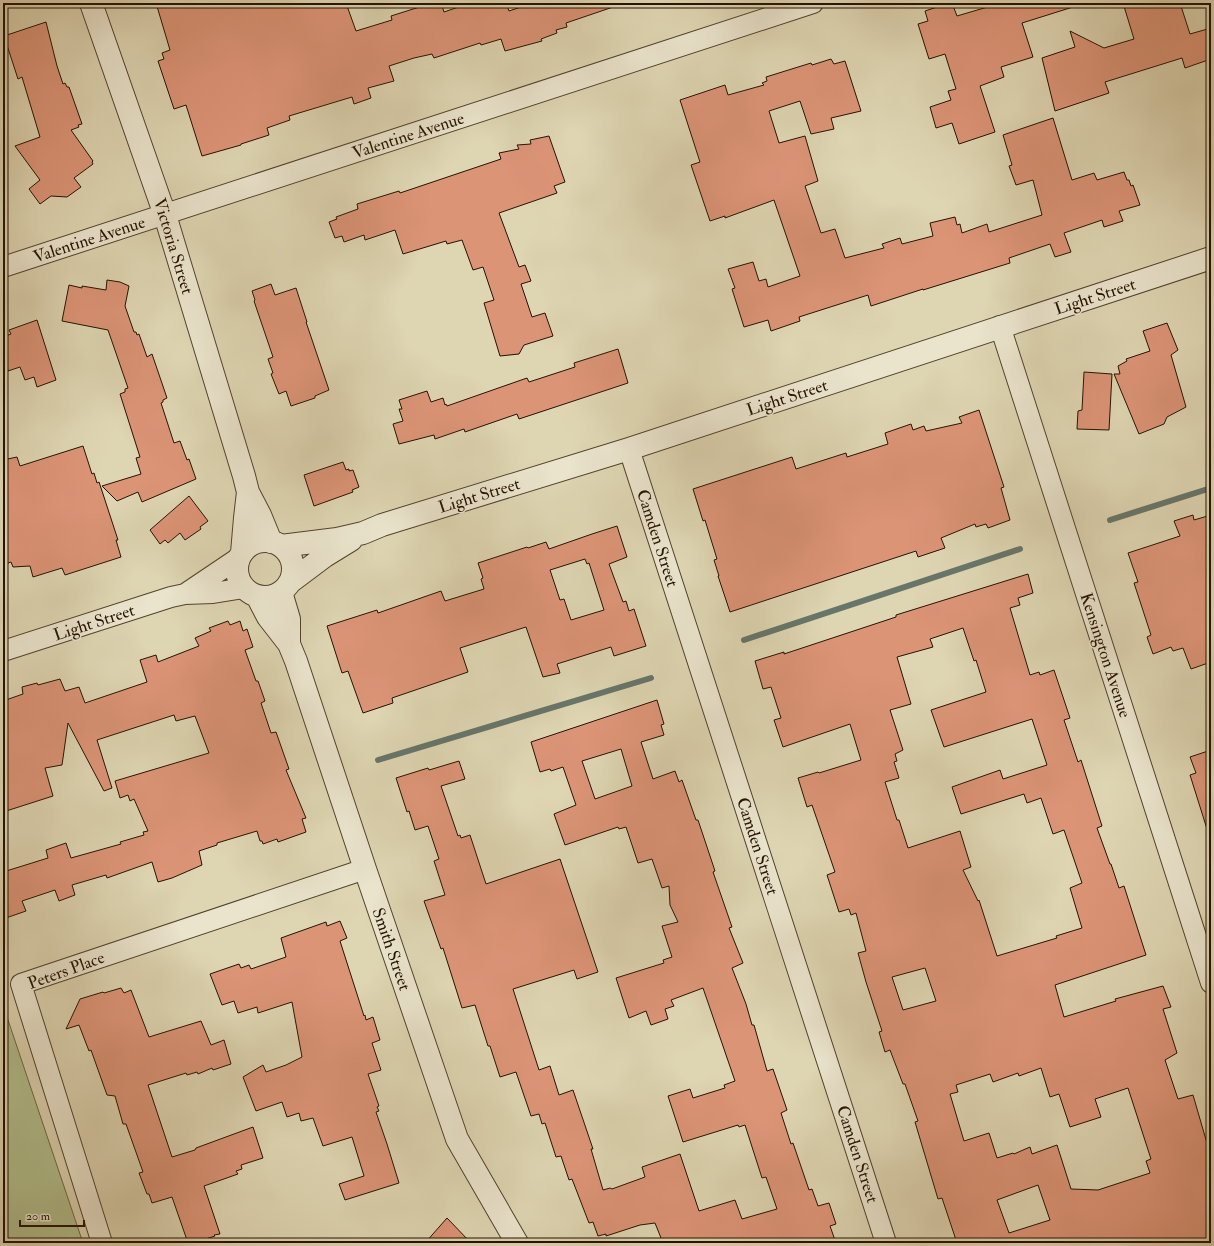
<svg xmlns="http://www.w3.org/2000/svg" width="1214" height="1246" font-family="'IM FELL Double Pica',serif">
<style>
.green{fill:#b2bd8c;stroke:#6b6846}
.lines{fill:none;stroke-linecap:round;stroke-linejoin:round}
.stream{stroke:#67766a;stroke-width:6}
.building{fill:#dc9477;stroke:#241200;fill-rule:evenodd}
.minor-casing{stroke:#52432c;stroke-width:22}
.tertiary-casing{stroke:#52432c;stroke-width:24}
.minor{stroke:#eae4cd;stroke-width:20}
.tertiary{stroke:#eae4cd;stroke-width:22}
.labels{text-anchor:middle;stroke-width:3;stroke-linejoin:round;paint-order:stroke}
.street-label{font-size:17px;fill:#241200;stroke:#eae4cd}
</style>
<rect width="100%" height="100%" fill="#ded5b2"/>
<filter id="stains"><feTurbulence type="fractalNoise" baseFrequency=".005" numOctaves="4"/><feColorMatrix values="0 0 0 0 .2 0 0 0 0 .09 0 0 0 0 .02 0 0 0 .5 -.17"/></filter>
<radialGradient id="worn" r=".72"><stop offset=".6" stop-color="#630" stop-opacity="0"/><stop offset="1" stop-color="#630" stop-opacity=".3"/></radialGradient>
<path class="green" d="M 3,1007 L 4,1008 L 83,1243 L 3,1243 Z"/>
<g class="lines">
<path class="stream" d="M 1110,520 L 1211,488
M 744,640 L 1020,549
M 378,760 L 651,678"/>
</g>
<path class="building" d="M 156,3 L 346,3 L 356,31 L 392,20 L 391,16 L 432,3 L 441,3 L 444,12 L 470,3 L 506,3 L 509,11 L 533,3 L 615,3 L 616,6 L 566,23 L 567,27 L 556,30 L 557,33 L 541,39 L 542,41 L 505,51 L 501,39 L 481,45 L 480,43 L 434,58 L 432,54 L 414,58 L 389,66 L 394,81 L 368,88 L 371,98 L 354,104 L 352,97 L 289,116 L 290,120 L 267,128 L 269,135 L 241,144 L 241,145 L 202,156 L 186,105 L 174,109 L 158,61 L 164,59 L 162,53 L 170,50 Z
M 949,3 L 952,3 L 957,16 L 1001,3 L 1072,3 L 1073,7 L 1022,23 L 1033,57 L 1001,67 L 1004,77 L 980,86 L 995,132 L 959,144 L 952,123 L 936,128 L 930,107 L 951,100 L 948,91 L 956,89 L 945,54 L 929,59 L 918,24 L 928,21 L 925,11 Z
M 1123,3 L 1180,3 L 1190,34 L 1211,28 L 1211,59 L 1185,68 L 1182,58 L 1105,82 L 1109,93 L 1055,111 L 1042,58 L 1075,47 L 1070,31 L 1104,48 L 1134,39 Z
M 46,22 L 57,66 L 63,84 L 65,83 L 67,87 L 69,87 L 82,124 L 78,125 L 79,127 L 71,130 L 93,161 L 92,162 L 93,164 L 74,178 L 81,187 L 67,197 L 51,196 L 40,204 L 29,189 L 40,180 L 15,146 L 40,137 L 22,77 L 18,79 L 4,36 Z
M 831,59 L 834,64 L 845,61 L 861,111 L 831,118 L 834,129 L 811,134 L 800,101 L 769,111 L 779,143 L 805,136 L 818,181 L 805,186 L 821,233 L 835,229 L 845,258 L 884,248 L 882,244 L 900,238 L 902,244 L 933,236 L 930,223 L 955,217 L 957,225 L 960,224 L 962,233 L 987,224 L 989,232 L 1042,215 L 1033,180 L 1016,185 L 1009,166 L 1012,165 L 1003,135 L 1053,118 L 1072,180 L 1094,173 L 1097,180 L 1124,172 L 1127,180 L 1129,180 L 1131,186 L 1133,185 L 1140,205 L 1119,211 L 1123,221 L 1104,227 L 1102,220 L 1064,233 L 1071,252 L 1055,257 L 1050,244 L 1009,258 L 1010,263 L 923,290 L 923,289 L 871,306 L 868,295 L 799,317 L 800,321 L 771,331 L 768,320 L 744,327 L 732,289 L 735,288 L 728,269 L 753,262 L 759,281 L 766,279 L 768,287 L 800,276 L 774,200 L 725,218 L 725,216 L 710,221 L 691,165 L 700,162 L 680,100 L 725,85 L 728,95 L 764,85 L 762,83 L 767,81 L 766,77 L 811,63 L 812,65 Z
M 549,136 L 565,182 L 554,186 L 557,193 L 499,213 L 519,267 L 525,265 L 531,281 L 521,284 L 532,317 L 545,313 L 553,336 L 524,345 L 519,354 L 500,356 L 484,303 L 494,300 L 483,267 L 473,270 L 462,240 L 447,244 L 446,241 L 403,254 L 395,230 L 365,240 L 364,235 L 344,242 L 342,236 L 335,238 L 329,222 L 337,219 L 336,217 L 358,209 L 357,204 L 399,191 L 400,193 L 501,159 L 499,153 L 519,149 L 517,145 L 531,144 L 530,140 Z
M 107,280 L 120,282 L 129,286 L 125,306 L 134,332 L 136,332 L 137,335 L 139,334 L 147,357 L 152,354 L 167,398 L 163,400 L 163,402 L 161,403 L 174,443 L 180,441 L 187,460 L 189,459 L 196,479 L 142,502 L 138,492 L 117,501 L 102,486 L 141,474 L 136,458 L 140,457 L 120,394 L 125,392 L 125,389 L 128,388 L 108,330 L 62,321 L 69,285 L 82,288 L 82,286 L 106,290 Z
M 271,284 L 275,295 L 296,288 L 307,322 L 306,322 L 329,390 L 315,396 L 315,398 L 291,406 L 286,391 L 279,394 L 271,374 L 273,373 L 268,359 L 273,357 L 254,301 L 255,300 L 252,291 Z
M 37,320 L 56,380 L 37,387 L 34,377 L 25,380 L 20,367 L 8,371 L 7,365 L 3,367 L 3,337 L 11,334 L 9,330 Z
M 1167,323 L 1178,350 L 1171,355 L 1186,407 L 1167,417 L 1164,424 L 1139,434 L 1114,374 L 1120,374 L 1118,366 L 1127,361 L 1126,359 L 1150,351 L 1143,331 Z
M 618,349 L 628,383 L 519,419 L 517,414 L 465,432 L 464,429 L 435,439 L 434,435 L 399,444 L 393,424 L 403,421 L 399,409 L 402,409 L 399,400 L 427,391 L 431,402 L 443,398 L 445,405 L 446,404 L 447,406 L 527,378 L 529,382 L 575,367 L 574,363 Z
M 1084,372 L 1112,374 L 1109,430 L 1077,429 L 1078,411 L 1082,410 Z
M 979,410 L 1004,487 L 1001,488 L 1010,520 L 988,528 L 986,524 L 976,527 L 975,524 L 941,538 L 945,548 L 918,557 L 916,551 L 730,612 L 718,576 L 719,576 L 714,560 L 717,559 L 705,520 L 703,521 L 693,489 L 792,457 L 796,469 L 846,453 L 847,457 L 888,444 L 885,433 L 911,424 L 913,430 L 924,426 L 926,431 L 962,423 L 959,417 Z
M 83,446 L 92,474 L 94,473 L 97,483 L 99,482 L 103,494 L 118,540 L 116,540 L 121,557 L 65,575 L 62,568 L 33,577 L 30,566 L 13,567 L 11,562 L 3,565 L 3,460 L 17,457 L 20,466 Z
M 343,462 L 346,470 L 349,469 L 349,471 L 353,470 L 359,487 L 352,490 L 353,492 L 314,506 L 304,475 Z
M 189,496 L 208,521 L 200,527 L 201,529 L 185,540 L 180,533 L 168,543 L 165,540 L 160,544 L 150,530 Z
M 1193,515 L 1194,520 L 1211,515 L 1211,662 L 1191,669 L 1183,648 L 1173,651 L 1171,647 L 1153,654 L 1147,637 L 1151,635 L 1134,583 L 1138,582 L 1128,553 L 1180,536 L 1174,521 Z
M 617,526 L 627,557 L 609,564 L 623,602 L 626,601 L 629,611 L 634,609 L 646,646 L 614,656 L 611,647 L 557,664 L 560,673 L 543,677 L 526,627 L 460,648 L 468,672 L 392,698 L 393,703 L 363,713 L 348,671 L 342,673 L 327,626 L 377,610 L 378,613 L 441,591 L 445,601 L 484,589 L 481,579 L 483,578 L 478,563 L 527,547 L 528,548 L 546,542 L 549,549 L 592,534 ZM 585,559 L 587,564 L 589,563 L 604,610 L 571,620 L 564,599 L 560,600 L 550,570 Z
M 1028,574 L 1033,593 L 1018,598 L 1020,605 L 1010,608 L 1030,675 L 1039,672 L 1040,675 L 1054,670 L 1070,718 L 1064,720 L 1078,762 L 1081,760 L 1102,826 L 1097,828 L 1110,864 L 1111,864 L 1119,888 L 1124,886 L 1146,955 L 1055,985 L 1064,1017 L 1116,1001 L 1115,999 L 1163,986 L 1171,1007 L 1163,1009 L 1177,1053 L 1165,1060 L 1178,1099 L 1193,1095 L 1211,1157 L 1211,1243 L 957,1243 L 942,1198 L 938,1199 L 915,1122 L 918,1121 L 905,1084 L 903,1084 L 890,1050 L 885,1052 L 879,1032 L 882,1031 L 866,982 L 858,953 L 866,951 L 856,913 L 851,915 L 849,909 L 839,912 L 827,875 L 835,872 L 812,805 L 807,807 L 798,778 L 818,772 L 819,773 L 861,760 L 850,724 L 783,747 L 774,720 L 781,718 L 771,687 L 763,689 L 755,661 L 784,652 L 784,654 L 896,617 L 896,615 ZM 963,628 L 974,661 L 976,660 L 986,692 L 931,710 L 944,747 L 1032,719 L 1047,765 L 1003,779 L 1000,770 L 952,787 L 961,814 L 1024,794 L 1027,803 L 1041,798 L 1053,834 L 1064,830 L 1082,883 L 1070,888 L 1082,928 L 1056,936 L 1057,938 L 997,956 L 979,900 L 978,901 L 963,870 L 971,867 L 960,831 L 908,848 L 899,820 L 897,820 L 885,782 L 899,778 L 894,762 L 897,761 L 895,754 L 903,750 L 890,710 L 911,704 L 897,657 L 933,647 L 930,639 ZM 925,968 L 936,1001 L 903,1010 L 892,977 ZM 1041,1068 L 1050,1097 L 1059,1094 L 1070,1127 L 1101,1117 L 1095,1099 L 1128,1088 L 1151,1159 L 1146,1161 L 1150,1173 L 1098,1190 L 1071,1189 L 1057,1145 L 1032,1154 L 1030,1147 L 1014,1154 L 1013,1153 L 997,1158 L 989,1133 L 964,1141 L 950,1094 L 958,1092 L 956,1085 L 990,1074 L 993,1082 L 1018,1073 L 1019,1076 ZM 1038,1185 L 1050,1220 L 1009,1233 L 997,1200 Z
M 228,621 L 230,625 L 240,621 L 243,631 L 247,629 L 253,647 L 245,650 L 256,681 L 258,681 L 265,701 L 261,703 L 271,733 L 276,732 L 289,769 L 286,770 L 306,818 L 302,819 L 306,832 L 278,842 L 277,839 L 263,844 L 262,841 L 260,841 L 257,831 L 217,843 L 217,845 L 199,851 L 202,865 L 172,878 L 158,882 L 152,862 L 107,878 L 106,875 L 72,885 L 75,895 L 59,901 L 55,890 L 22,901 L 26,911 L 3,919 L 3,872 L 48,858 L 46,850 L 66,843 L 71,858 L 121,844 L 120,842 L 144,835 L 143,832 L 148,831 L 134,799 L 130,801 L 128,795 L 120,798 L 115,781 L 209,753 L 195,716 L 176,721 L 174,715 L 97,740 L 112,788 L 104,791 L 68,723 L 62,765 L 45,768 L 53,796 L 3,812 L 3,701 L 23,694 L 22,687 L 37,683 L 38,685 L 60,679 L 65,691 L 79,687 L 85,703 L 147,682 L 140,660 L 156,655 L 158,662 L 199,646 L 195,638 L 211,631 L 209,628 Z
M 657,700 L 664,724 L 661,725 L 664,735 L 641,742 L 653,779 L 675,771 L 679,782 L 682,780 L 696,820 L 698,820 L 715,871 L 713,872 L 732,927 L 729,928 L 743,963 L 732,968 L 746,1004 L 752,1025 L 754,1025 L 767,1071 L 773,1069 L 787,1110 L 781,1113 L 791,1144 L 793,1143 L 809,1190 L 812,1189 L 818,1206 L 829,1203 L 836,1224 L 830,1226 L 836,1243 L 663,1243 L 655,1223 L 640,1225 L 606,1236 L 606,1234 L 598,1236 L 593,1222 L 589,1223 L 572,1179 L 569,1180 L 561,1156 L 556,1157 L 545,1123 L 542,1124 L 539,1114 L 531,1116 L 516,1072 L 500,1077 L 490,1046 L 488,1046 L 475,1005 L 462,1008 L 443,948 L 441,949 L 424,901 L 445,895 L 434,861 L 439,859 L 428,826 L 415,830 L 409,811 L 407,812 L 396,778 L 428,768 L 429,770 L 459,761 L 465,779 L 441,786 L 458,836 L 460,835 L 461,838 L 470,835 L 486,884 L 560,859 L 598,972 L 577,979 L 574,970 L 513,989 L 539,1070 L 550,1066 L 559,1095 L 573,1090 L 593,1149 L 591,1149 L 603,1190 L 610,1188 L 612,1189 L 645,1177 L 642,1167 L 680,1154 L 699,1211 L 735,1200 L 742,1219 L 777,1209 L 766,1177 L 762,1178 L 745,1125 L 739,1127 L 738,1125 L 683,1142 L 668,1096 L 690,1089 L 693,1098 L 725,1088 L 724,1085 L 735,1081 L 703,988 L 671,1000 L 674,1006 L 665,1009 L 668,1019 L 651,1025 L 646,1011 L 629,1018 L 616,978 L 664,963 L 663,960 L 672,957 L 662,926 L 678,922 L 670,905 L 669,886 L 662,888 L 652,859 L 638,863 L 626,827 L 619,829 L 618,827 L 565,845 L 554,814 L 576,805 L 563,767 L 551,771 L 550,769 L 540,772 L 531,742 ZM 621,749 L 632,786 L 595,799 L 582,761 Z
M 1211,750 L 1211,829 L 1207,829 L 1190,775 L 1196,773 L 1190,757 Z
M 340,921 L 347,938 L 340,941 L 364,1016 L 365,1015 L 366,1020 L 373,1017 L 380,1040 L 372,1043 L 381,1070 L 368,1074 L 379,1106 L 377,1107 L 379,1111 L 376,1112 L 387,1144 L 399,1183 L 345,1200 L 339,1184 L 364,1176 L 352,1137 L 323,1146 L 313,1118 L 301,1121 L 299,1113 L 287,1117 L 282,1102 L 256,1111 L 243,1077 L 263,1065 L 266,1072 L 286,1065 L 302,1057 L 292,1002 L 258,1013 L 257,1007 L 238,1013 L 234,1001 L 222,1005 L 210,974 L 239,964 L 241,968 L 249,965 L 251,969 L 286,957 L 281,938 L 326,922 L 327,926 Z
M 121,988 L 124,993 L 131,990 L 149,1037 L 201,1021 L 211,1045 L 224,1040 L 231,1064 L 213,1070 L 212,1068 L 198,1074 L 197,1072 L 187,1075 L 186,1073 L 148,1085 L 172,1157 L 195,1150 L 196,1148 L 253,1127 L 263,1158 L 241,1165 L 242,1169 L 236,1171 L 238,1174 L 204,1186 L 220,1234 L 214,1235 L 215,1236 L 193,1243 L 188,1243 L 172,1197 L 152,1203 L 149,1194 L 147,1194 L 139,1173 L 143,1172 L 126,1124 L 123,1124 L 115,1096 L 107,1095 L 91,1050 L 89,1051 L 79,1025 L 66,1029 L 80,999 L 103,992 L 104,993 Z
M 447,1218 L 471,1243 L 425,1243 Z"/>
<g class="lines">
<g class="minor-casing">
<path id="minor" d="M 3,267 L 813,3
M 1000,326 L 1211,983
M 629,449 L 886,1243
M 185,594 L 240,557
M 3,651 L 171,597 L 185,594 L 213,593 L 244,588
M 102,1243 L 21,984 L 365,869"/>
</g>
<g class="tertiary-casing">
<path id="tertiary" d="M 91,3 L 165,215 L 244,476 L 248,492 L 260,515 L 271,542
M237 569a28 28 0 1 1 56 0a28 28 0 1 1-56 0Z
M 281,546 L 337,539 L 363,533 L 382,525 L 629,449 L 1211,258
M 242,553 L 245,518 L 248,492
M 289,583 L 325,556 L 351,540
M 281,592 L 289,619 L 289,644
M 257,596 L 268,617 L 289,644 L 296,661 L 365,869 L 457,1139 L 517,1243"/>
</g>
<use href="#minor" class="minor"/>
<use href="#tertiary" class="tertiary"/>
</g>
<g class="labels">
<g class="street-label">
<text transform="translate(408 135) rotate(-18)" y="6">Valentine Avenue</text>
<text transform="translate(89 239) rotate(-18)" y="6">Valentine Avenue</text>
<text transform="translate(174 246) rotate(73)" y="6">Victoria Street</text>
<text transform="translate(1095 296) rotate(-18)" y="6">Light Street</text>
<text transform="translate(787 397) rotate(-18)" y="6">Light Street</text>
<text transform="translate(479 495) rotate(-17)" y="6">Light Street</text>
<text transform="translate(658 538) rotate(72)" y="6">Camden Street</text>
<text transform="translate(94 622) rotate(-18)" y="6">Light Street</text>
<text transform="translate(1106 655) rotate(72)" y="6">Kensington Avenue</text>
<text transform="translate(758 846) rotate(72)" y="6">Camden Street</text>
<text transform="translate(392 949) rotate(71)" y="6">Smith Street</text>
<text transform="translate(66 970) rotate(-20)" y="6">Peters Place</text>
<text transform="translate(858 1154) rotate(72)" y="6">Camden Street</text>
</g>
</g>
<rect width="1214" height="1246" fill="none" stroke="#ded5b2" stroke-width="16"/>
<rect x="4" y="4" width="1206" height="1238" fill="none" stroke="#241200" stroke-width="2"/>
<rect x="8" y="8" width="1198" height="1230" fill="none" stroke="#241200"/>
<path d="M20 1220v6h64v-6" fill="none" stroke="#241200" stroke-width="2"/>
<text x="26" y="1220" font-size="12" fill="#241200" stroke="#eae4cd" stroke-width="3" paint-order="stroke">20 m</text>
<rect width="100%" height="100%" filter="url(#stains)"/>
<rect width="100%" height="100%" fill="url(#worn)"/>
</svg>
